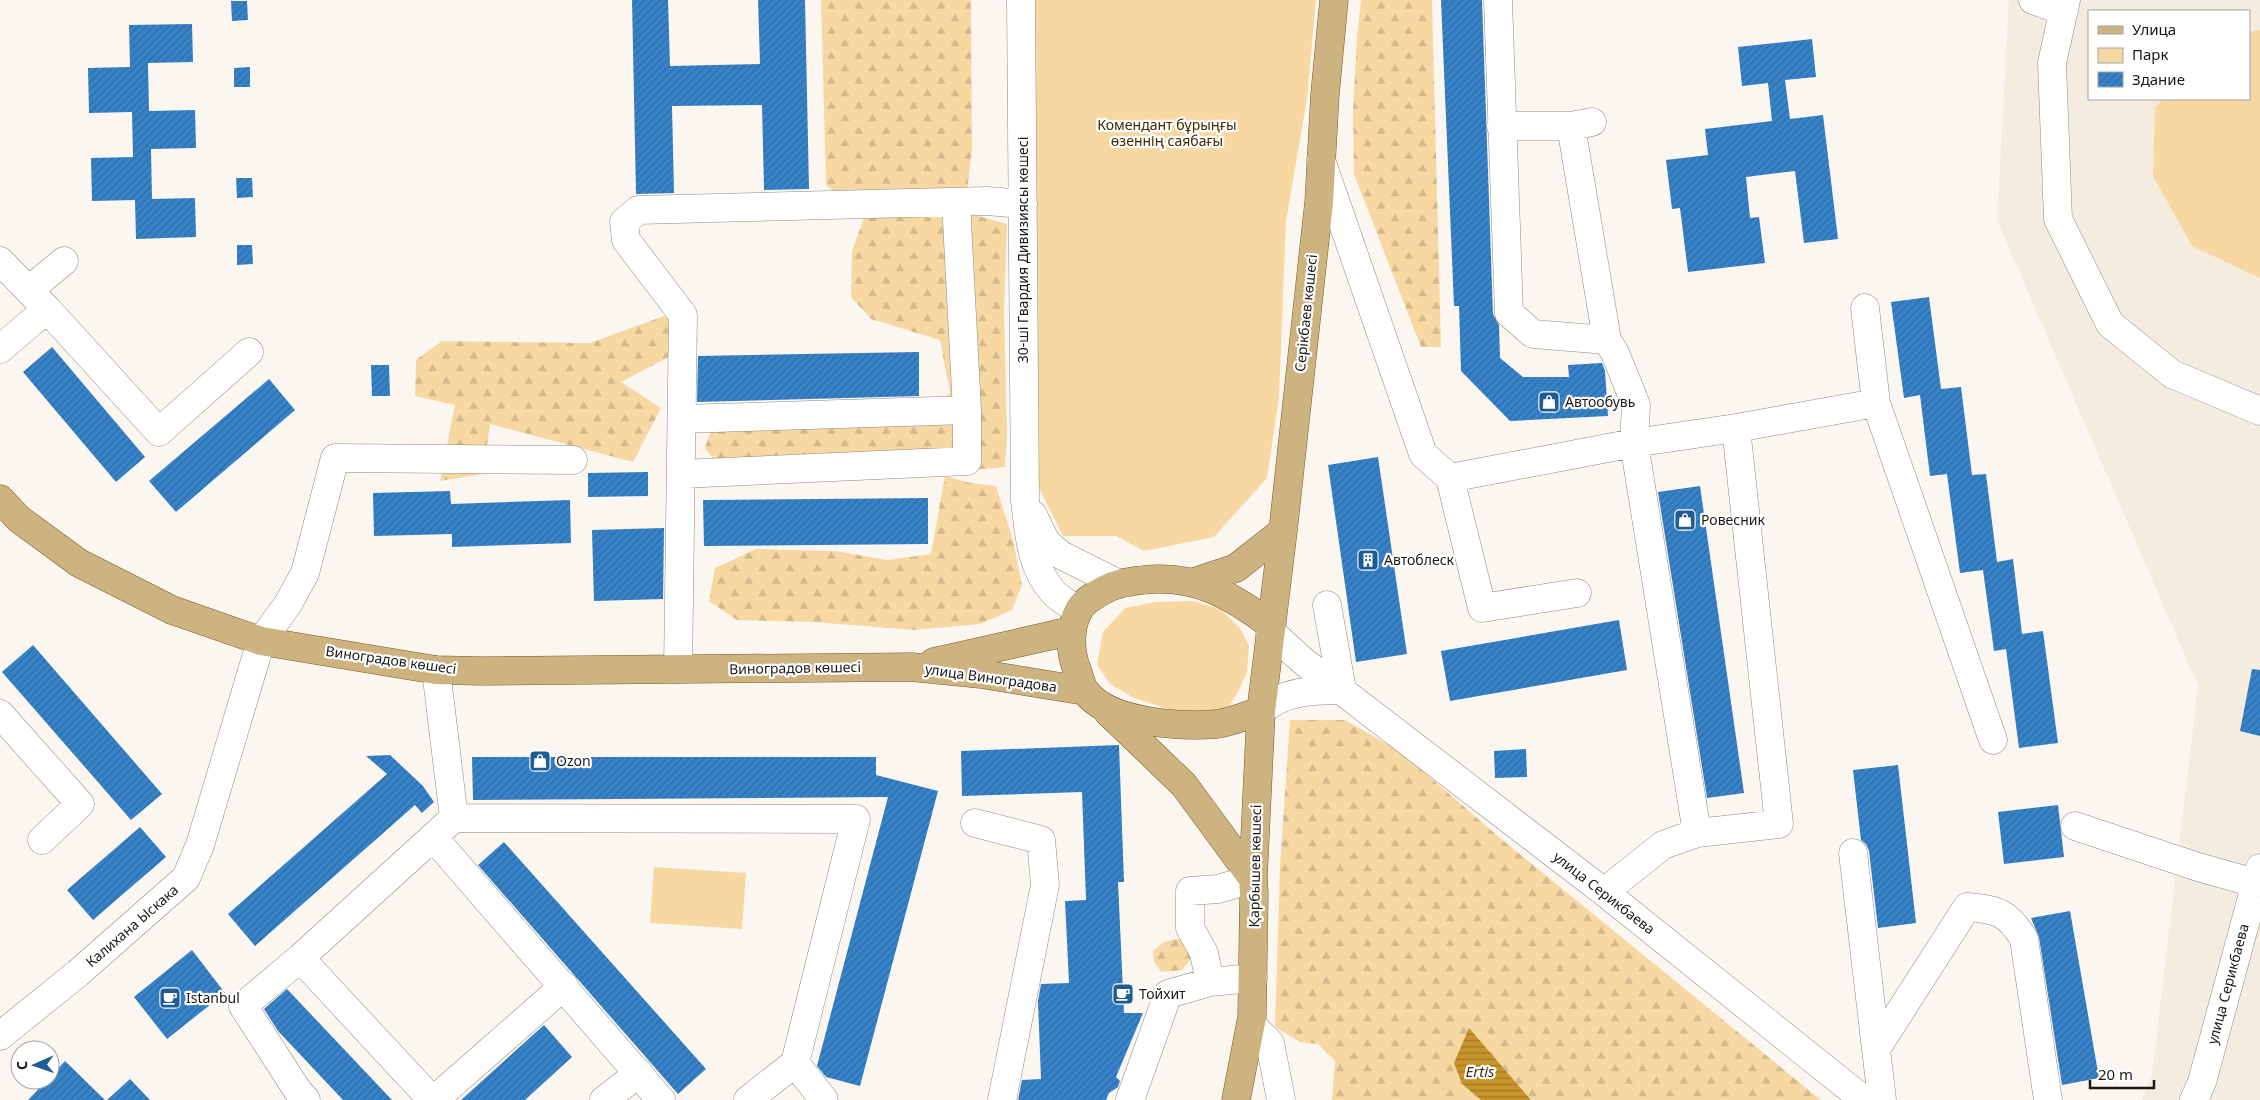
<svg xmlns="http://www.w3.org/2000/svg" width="2260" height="1100" font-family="'Noto Sans',sans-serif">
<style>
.built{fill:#f4ecde;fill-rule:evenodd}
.green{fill:#f7d8a3}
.forest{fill:url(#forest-firs)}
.water{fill:url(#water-rules)}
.building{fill:url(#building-hatch)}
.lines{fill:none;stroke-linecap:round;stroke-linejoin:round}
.minor-casing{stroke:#8d8a84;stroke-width:29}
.major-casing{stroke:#785c24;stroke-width:29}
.minor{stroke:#fff;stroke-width:28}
.major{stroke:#cdb380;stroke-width:28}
.labels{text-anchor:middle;stroke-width:4.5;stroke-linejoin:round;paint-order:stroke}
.park-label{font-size:14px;fill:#3f2b00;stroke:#fff}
.street-label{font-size:14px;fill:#191815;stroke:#fff}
.poi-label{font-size:14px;fill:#191815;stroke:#fff;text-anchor:start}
.water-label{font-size:15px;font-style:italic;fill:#432f02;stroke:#fff}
</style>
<defs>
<pattern id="forest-firs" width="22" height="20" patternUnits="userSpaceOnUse" patternTransform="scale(1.25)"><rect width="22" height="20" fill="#f7d8a3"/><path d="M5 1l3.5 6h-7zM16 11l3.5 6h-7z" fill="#d3b98b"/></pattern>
<pattern id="water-rules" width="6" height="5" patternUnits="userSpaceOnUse" patternTransform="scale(1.25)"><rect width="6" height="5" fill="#c7942b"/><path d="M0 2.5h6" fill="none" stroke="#a17824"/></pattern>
<pattern id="building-hatch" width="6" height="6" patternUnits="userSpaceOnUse" patternTransform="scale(1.25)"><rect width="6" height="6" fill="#3783c9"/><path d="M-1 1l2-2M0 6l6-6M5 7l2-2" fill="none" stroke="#2e6aa2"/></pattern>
</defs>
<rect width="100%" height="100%" fill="#fbf7f0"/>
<path class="built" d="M 2009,0 L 2260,0 L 2260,1100 L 2142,1100 L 2152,1074 L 2198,686 L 1997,220 ZM 2089,11 L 2249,11 L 2249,99 L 2089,99 Z"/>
<path class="green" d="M 1033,0 L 1316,0 L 1307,99 L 1286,221 L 1279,398 L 1267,478 L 1214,537 L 1144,551 L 1116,536 L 1063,536 L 1039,488 L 1036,401 Z
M 2260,30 L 2260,278 L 2192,246 L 2153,176 L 2155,108 L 2163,99 L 2249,99 L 2249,32 Z
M 1193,601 L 1220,609 L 1240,628 L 1249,646 L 1247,672 L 1238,692 L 1227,709 L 1209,715 L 1183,714 L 1134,698 L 1110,684 L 1097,665 L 1103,632 L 1125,608 L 1156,602 Z
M 654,867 L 746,873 L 742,929 L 650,923 Z"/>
<path class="forest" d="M 821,0 L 971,0 L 972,148 L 967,192 L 968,213 L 1007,224 L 1004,310 L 1007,436 L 1005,467 L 984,469 L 722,470 L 705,448 L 715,418 L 915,419 L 950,393 L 940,340 L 871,319 L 851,297 L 852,251 L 865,215 L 826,185 Z
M 1361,0 L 1432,0 L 1441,347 L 1421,347 L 1354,174 L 1353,110 L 1357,37 Z
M 664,316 L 699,341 L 621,382 L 661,408 L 633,462 L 490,424 L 483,474 L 440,481 L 455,405 L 415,396 L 416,360 L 442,341 L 590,343 Z
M 945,476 L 970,483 L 996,486 L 1013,540 L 1022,585 L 1012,610 L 980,624 L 914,630 L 813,622 L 737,620 L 709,601 L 715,568 L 756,549 L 836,551 L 887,560 L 931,554 Z
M 1290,720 L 1345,720 L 1401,752 L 1500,838 L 1821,1100 L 1531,1100 L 1469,1029 L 1462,1084 L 1481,1100 L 1332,1100 L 1335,1061 L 1318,1044 L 1300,1042 L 1275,1027 L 1280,865 Z
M 1177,939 L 1188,941 L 1193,957 L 1182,970 L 1161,972 L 1154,962 L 1153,951 L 1164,942 Z"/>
<path class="water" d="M 1469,1028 L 1531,1100 L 1481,1100 L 1462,1084 L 1454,1063 Z"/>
<path class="building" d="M 632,0 L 668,0 L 670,66 L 760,64 L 758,0 L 805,0 L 809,189 L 764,190 L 762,105 L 672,106 L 674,193 L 636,194 Z
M 1441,0 L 1482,0 L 1493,314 L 1499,325 L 1500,358 L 1523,377 L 1569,377 L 1568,365 L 1602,363 L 1605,371 L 1608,416 L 1510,421 L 1461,371 L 1459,306 L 1454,306 Z
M 231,1 L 247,1 L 248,20 L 232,21 Z
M 192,24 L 193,62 L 148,63 L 149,111 L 195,110 L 196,148 L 151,149 L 152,199 L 195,198 L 196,237 L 136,239 L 135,200 L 92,201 L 91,158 L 133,157 L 132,112 L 89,113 L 88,68 L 130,67 L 129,25 Z
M 1812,39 L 1816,77 L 1785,80 L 1790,119 L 1823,115 L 1838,239 L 1804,243 L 1795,171 L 1746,177 L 1750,218 L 1759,217 L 1765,263 L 1688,272 L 1680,208 L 1672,209 L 1666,160 L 1708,155 L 1705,129 L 1772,121 L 1768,83 L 1742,86 L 1738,47 Z
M 250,67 L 250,87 L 234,87 L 234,68 Z
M 236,178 L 252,178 L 253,197 L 237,198 Z
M 237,245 L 252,245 L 253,264 L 237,265 Z
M 1929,297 L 1941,389 L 1961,387 L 1972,475 L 1986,474 L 1997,562 L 2013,559 L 2022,634 L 2043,631 L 2058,743 L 2019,748 L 2006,649 L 1994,651 L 1983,570 L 1960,573 L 1947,474 L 1930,476 L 1920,395 L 1904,398 L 1891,302 Z
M 52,347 L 145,457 L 116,482 L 23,372 Z
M 919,352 L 919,396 L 697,402 L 698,356 Z
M 371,365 L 389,365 L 390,396 L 372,396 Z
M 269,379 L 295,410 L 176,512 L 149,481 Z
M 1378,457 L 1407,654 L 1356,662 L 1328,465 Z
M 648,472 L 648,496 L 588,497 L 588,473 Z
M 1700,486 L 1744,793 L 1707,798 L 1658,492 Z
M 450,491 L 451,504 L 570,500 L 571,543 L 452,547 L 452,534 L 374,536 L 373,493 Z
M 928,498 L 928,544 L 704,546 L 703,500 Z
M 664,528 L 663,599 L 594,601 L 592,530 Z
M 1619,620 L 1627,670 L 1450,701 L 1441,651 Z
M 33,645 L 162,794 L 131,820 L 2,672 Z
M 2252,669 L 2260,670 L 2260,736 L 2240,731 Z
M 1119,745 L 1124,882 L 1118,882 L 1124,1013 L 1143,1013 L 1116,1077 L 1120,1081 L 1118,1087 L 1109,1093 L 1106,1100 L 1018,1100 L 1022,1080 L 1041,1079 L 1038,1001 L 1041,984 L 1069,983 L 1065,901 L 1086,900 L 1082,792 L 962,796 L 961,751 Z
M 1526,749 L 1527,777 L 1495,778 L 1494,751 Z
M 390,755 L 423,786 L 434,802 L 422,813 L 415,805 L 255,946 L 228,914 L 387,774 L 366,756 Z
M 472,757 L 876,757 L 876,775 L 938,791 L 860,1086 L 826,1077 L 817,1066 L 888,797 L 473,800 Z
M 1898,765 L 1916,923 L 1878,928 L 1869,851 L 1866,844 L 1861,840 L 1853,770 Z
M 2058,805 L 2064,857 L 2004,864 L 1998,812 Z
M 140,827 L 166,857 L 93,920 L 67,890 Z
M 504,842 L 706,1069 L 678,1094 L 478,865 Z
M 2070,911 L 2099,1078 L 2062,1085 L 2039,937 L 2031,918 Z
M 192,950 L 225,993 L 167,1039 L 134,997 Z
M 287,989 L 392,1100 L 343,1100 L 278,1031 L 264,1009 Z
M 544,1025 L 572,1057 L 525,1100 L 461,1100 Z
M 65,1061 L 105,1100 L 28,1100 L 47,1080 L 50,1080 L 50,1077 Z
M 130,1079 L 150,1100 L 107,1100 Z"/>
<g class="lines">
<g class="minor-casing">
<path id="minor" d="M 1021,0 L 1025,500 C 1029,533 1030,566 1053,592 C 1059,599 1070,605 1078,610
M 1498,0 L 1509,313 L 1533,334 L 1607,340 L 1615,353 L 1636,405 L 1634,443 L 1697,833
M 2033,0 L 2064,11
M 2066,0 L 2052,63 L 2058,219 L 2110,324 L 2172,374 L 2260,411
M 1501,126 L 1571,126 L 1592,122
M 1571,126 L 1607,340
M 1321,160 L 1423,454 L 1450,478 L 1634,443 L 1736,428 L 1779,824 L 1697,833 L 1663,845 L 1604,892
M 0,261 L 47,309 L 0,349
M 29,290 L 64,261
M 47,309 L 159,432 L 249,352
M 1876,403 L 1993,740
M 682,419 L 967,410 L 956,202
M 1736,428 L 1876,403 L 1865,308
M 681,474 L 967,461 L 967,410
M 1450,478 L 1482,608 L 1577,593
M 1033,515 L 1046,542 L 1061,555 L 1117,583
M 1327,605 L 1342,690
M 1270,631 L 1303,661 L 1604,892 L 1864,1100
M 678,669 L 683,315 L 626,240 L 624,222 L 638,210 L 987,201 L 1023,204
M 436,670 L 454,818 L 856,819 L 795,1063
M 1261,711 C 1284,691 1312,690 1342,690
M 0,714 L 80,804 L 42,840
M 975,823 L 1041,840 L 1045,885 L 1002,1100
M 2075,826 L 2198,867 L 2255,883
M 433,837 L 661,1100
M 1853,853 L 1882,1100
M 300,958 L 243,1006 L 298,1091 L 306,1100
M 1210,982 L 1204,953 L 1190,928 L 1190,891 L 1218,889 L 1253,879
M 1251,1024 L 1270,1043 L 1281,1100
M 0,1036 L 78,973 L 186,878 L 200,845 L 261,641 L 288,604 L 305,573 L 335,458 L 573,460
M 1876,1049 L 1967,907 C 1996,909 2008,912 2024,939 L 2048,1100
M 432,1100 L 300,958 L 454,818
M 434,1100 L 564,986
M 604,1100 L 639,1073
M 748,1100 L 795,1063 L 824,1100
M 1130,1100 L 1168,994 L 1210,982 L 1253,978
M 2194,1100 L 2202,1082 L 2260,868"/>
</g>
<g class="major-casing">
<path id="major" d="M 0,499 L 19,519 L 79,563 L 172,610 L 261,641 L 436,670 L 483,671 L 911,667 L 981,674 L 1085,691
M 1194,582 L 1236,568 L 1283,531
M 934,662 L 1071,631
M 1261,711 C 1247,715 1232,722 1217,724 C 1181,727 1109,723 1086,692 C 1081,686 1080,677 1077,670 C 1070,652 1069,629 1078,612 C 1082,602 1095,595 1104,590 C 1117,583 1128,582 1143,580 C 1195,574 1231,595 1271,625
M 1108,712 L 1184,785 L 1253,879
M 1236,1100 L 1252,1017 L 1254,893 L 1253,879 L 1261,711 L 1283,531 L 1319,202 L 1325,94 L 1334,0"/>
</g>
<use href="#minor" class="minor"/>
<use href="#major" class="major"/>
</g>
<defs>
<g id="shop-square" transform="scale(1.125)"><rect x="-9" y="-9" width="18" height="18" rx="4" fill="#1e5c92" stroke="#fff"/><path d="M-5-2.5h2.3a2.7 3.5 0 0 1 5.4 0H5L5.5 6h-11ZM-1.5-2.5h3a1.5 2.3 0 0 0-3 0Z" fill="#fff"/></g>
<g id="building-square" transform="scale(1.125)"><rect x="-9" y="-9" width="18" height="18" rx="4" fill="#1e5c92" stroke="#fff"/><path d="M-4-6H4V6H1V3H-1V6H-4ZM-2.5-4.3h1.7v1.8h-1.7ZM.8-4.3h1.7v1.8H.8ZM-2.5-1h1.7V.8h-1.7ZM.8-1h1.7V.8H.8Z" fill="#fff"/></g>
<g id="cafe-square" transform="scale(1.125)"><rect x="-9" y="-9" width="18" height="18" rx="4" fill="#1e5c92" stroke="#fff"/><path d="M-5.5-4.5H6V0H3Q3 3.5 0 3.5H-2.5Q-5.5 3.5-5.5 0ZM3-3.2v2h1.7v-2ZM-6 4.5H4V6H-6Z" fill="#fff"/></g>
</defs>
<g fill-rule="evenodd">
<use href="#shop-square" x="1549" y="402"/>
<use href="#shop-square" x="1685" y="520"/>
<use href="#building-square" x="1368" y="560"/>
<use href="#shop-square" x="540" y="761"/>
<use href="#cafe-square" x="1123" y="994"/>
<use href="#cafe-square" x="170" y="998"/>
</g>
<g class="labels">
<g class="park-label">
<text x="1167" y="130">Комендант бұрыңғы<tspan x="1167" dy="16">өзеннің саябағы</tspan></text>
</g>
<g class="street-label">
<text transform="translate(1023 250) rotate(-90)" y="5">30-ші Гвардия Дивизиясы көшесі</text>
<text transform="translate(1306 313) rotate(-84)" y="5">Серікбаев көшесі</text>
<text transform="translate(391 660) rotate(8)" y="5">Виноградов көшесі</text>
<text transform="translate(795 668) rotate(-1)" y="5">Виноградов көшесі</text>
<text transform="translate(991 678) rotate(8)" y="5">улица Виноградова</text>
<text transform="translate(1255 866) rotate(-89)" y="5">Қарбышев көшесі</text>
<text transform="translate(1604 893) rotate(38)" y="5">улица Серикбаева</text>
<text transform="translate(132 926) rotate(-41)" y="5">Калихана Ыскака</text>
<text transform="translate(2228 984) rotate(-75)" y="5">улица Серикбаева</text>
</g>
<g class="poi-label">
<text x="1565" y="407">Автообувь</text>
<text x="1701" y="525">Ровесник</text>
<text x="1384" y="565">Автоблеск</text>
<text x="556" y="766">Ozon</text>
<text x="1139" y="999">Тойхит</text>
<text x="186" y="1003">Istanbul</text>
</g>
<g class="water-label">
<text x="1480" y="1077">Ertis</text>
</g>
</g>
<rect x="2088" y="10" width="162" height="90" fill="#ffffff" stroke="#a3a3a1"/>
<rect x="2098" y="26" width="25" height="8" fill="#cdb380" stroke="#a3a3a1"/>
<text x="2132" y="35" font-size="15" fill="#191815">Улица</text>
<rect x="2098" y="48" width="25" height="15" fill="#f7d8a3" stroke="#a3a3a1"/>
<text x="2132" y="60" font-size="15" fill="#191815">Парк</text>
<rect x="2098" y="72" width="25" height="15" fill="url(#building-hatch)" stroke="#a3a3a1"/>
<text x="2132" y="85" font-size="15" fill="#191815">Здание</text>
<g transform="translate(35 1065) rotate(268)"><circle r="24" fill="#ffffff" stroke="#a3a3a1"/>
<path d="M0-4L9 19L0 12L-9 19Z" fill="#1e5c92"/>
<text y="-8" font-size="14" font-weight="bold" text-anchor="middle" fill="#191815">С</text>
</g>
<path d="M2090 1080v8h64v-8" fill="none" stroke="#191815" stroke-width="2.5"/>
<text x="2098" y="1080" font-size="15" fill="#191815" stroke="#ffffff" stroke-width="4" paint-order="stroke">20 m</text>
</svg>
